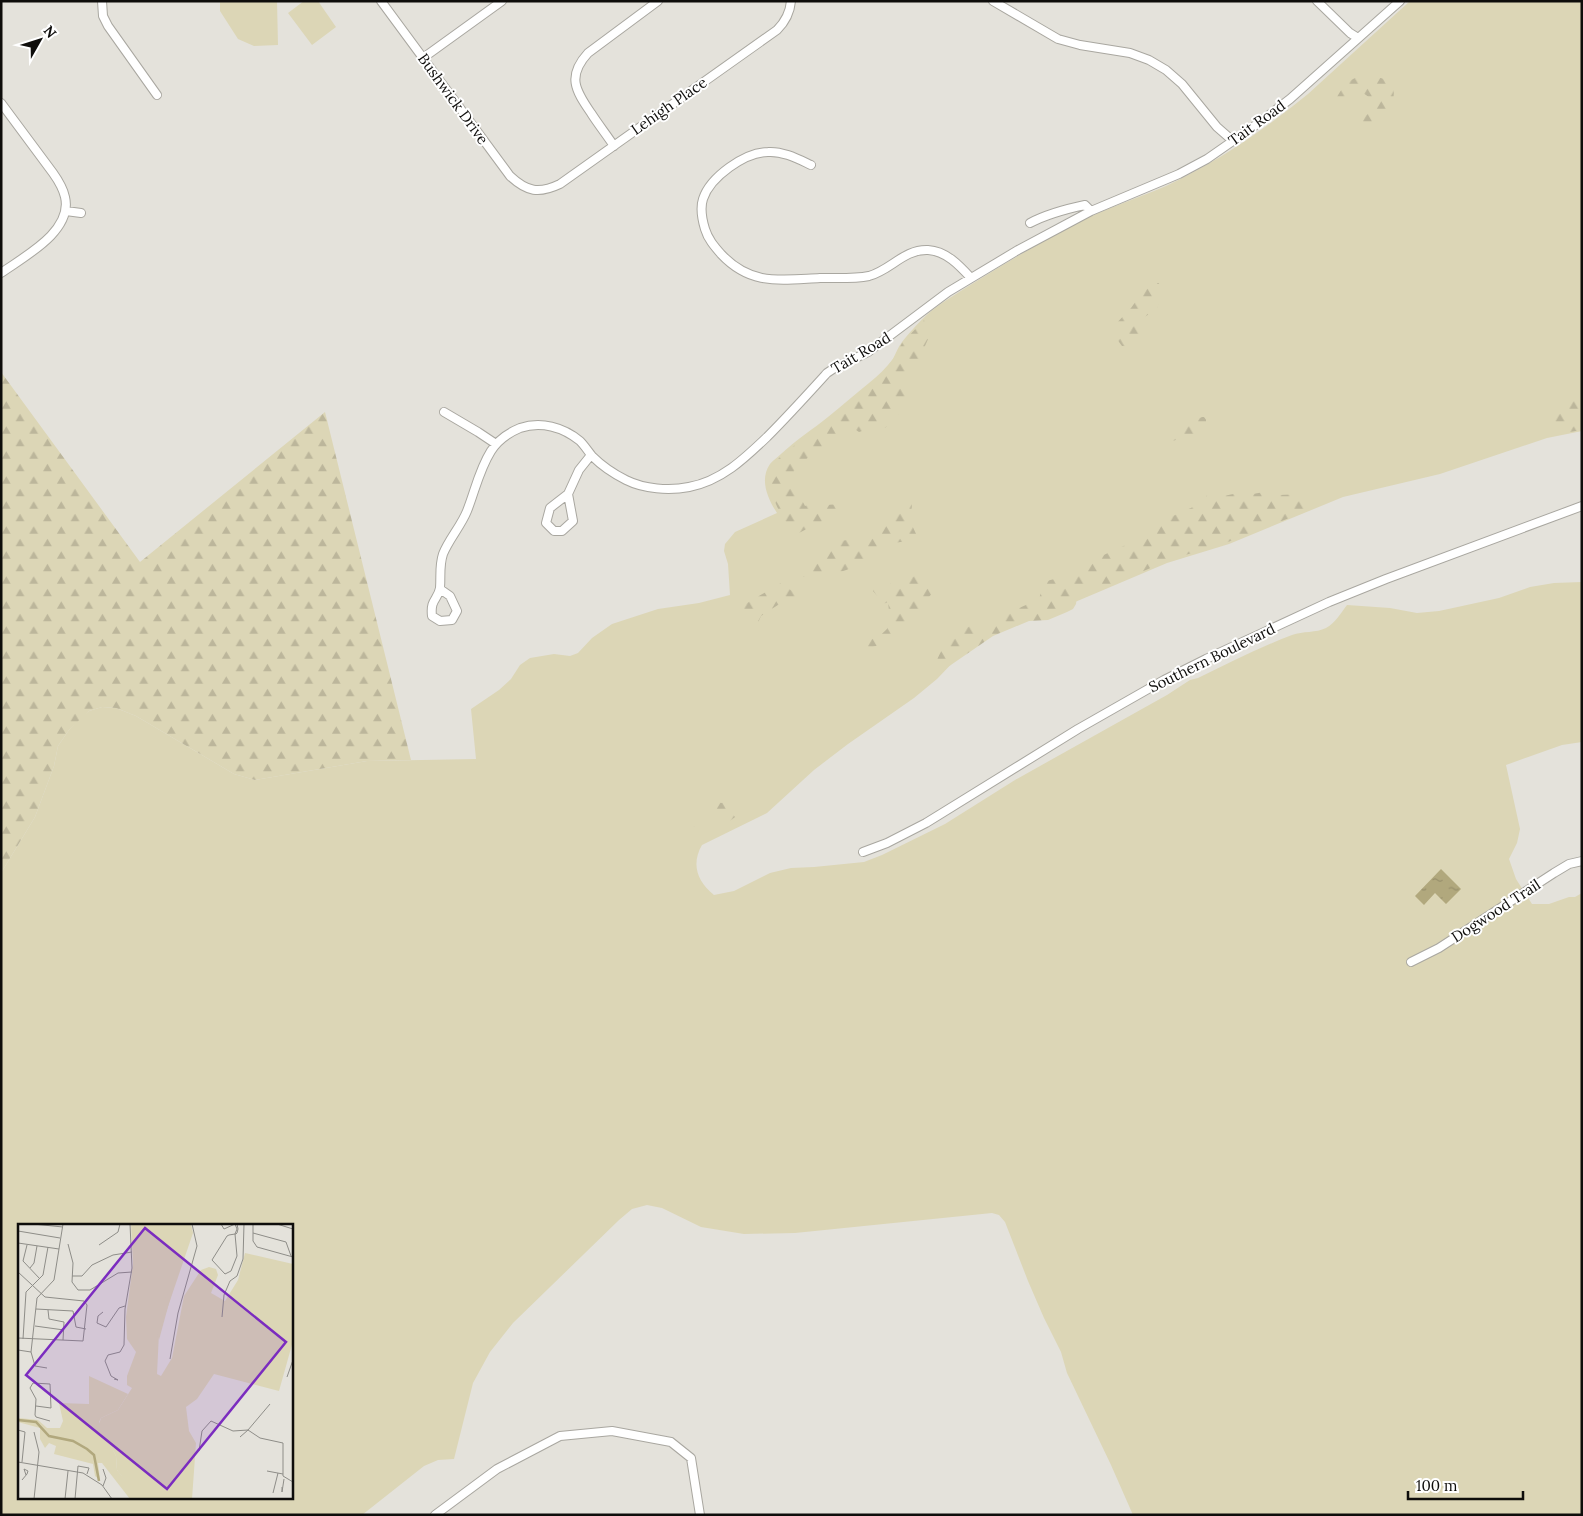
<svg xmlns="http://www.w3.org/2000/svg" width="1583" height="1516" font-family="Lora,serif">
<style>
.grass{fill:#dcd6b6;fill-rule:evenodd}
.forest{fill:url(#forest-firs)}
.water{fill:url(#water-ripples)}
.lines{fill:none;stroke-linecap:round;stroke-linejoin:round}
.minor-casing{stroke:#a9a7a0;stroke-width:10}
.minor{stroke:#fff;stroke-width:8}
.labels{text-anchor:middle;stroke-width:4;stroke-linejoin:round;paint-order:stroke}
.street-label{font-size:15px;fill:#0e0d0b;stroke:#fff}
.inset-river{fill:none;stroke:#b1a87d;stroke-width:2.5}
.inset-road{fill:none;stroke:#8e8d88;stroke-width:1}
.view{fill:#7b2cbf;fill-opacity:0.15;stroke:#7b2cbf;stroke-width:2.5}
.inset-edge{fill:none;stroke:#0e0d0b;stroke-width:2.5}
</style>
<defs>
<pattern id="forest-firs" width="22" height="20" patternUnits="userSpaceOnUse" patternTransform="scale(1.25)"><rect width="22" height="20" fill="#dcd6b6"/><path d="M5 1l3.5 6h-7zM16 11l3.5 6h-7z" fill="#bcb69b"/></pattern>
<pattern id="water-ripples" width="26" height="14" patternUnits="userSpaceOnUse" patternTransform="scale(1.25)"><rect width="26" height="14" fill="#b1a87d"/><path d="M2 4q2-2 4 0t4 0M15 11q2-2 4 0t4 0" fill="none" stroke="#978f6b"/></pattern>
</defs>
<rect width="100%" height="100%" fill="#e4e2db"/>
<path class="grass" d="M 220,1 L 277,1 L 278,45 L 254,46 L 238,39 L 220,11 Z
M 304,1 L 318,1 L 336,27 L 312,45 L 288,13 Z
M 1410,1 L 1582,1 L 1582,431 L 1547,438 L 1440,474 L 1343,497 L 1229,544 L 1167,563 L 1068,605 L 1006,623 L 959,656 L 937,679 L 914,698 L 848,744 L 814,770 L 767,813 L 702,845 C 691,864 697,881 714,895 L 734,891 L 770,873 L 791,868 L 814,867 L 864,862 L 882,855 L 945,824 L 1015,780 L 1167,695 L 1190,680 L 1198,678 C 1229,663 1260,647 1292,635 C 1303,631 1316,633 1326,628 C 1335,623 1341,613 1347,605 L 1390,608 L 1417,613 L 1439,611 L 1499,598 L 1530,587 L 1554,583 L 1582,582 L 1582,742 L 1562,745 L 1506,765 L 1520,829 L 1517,843 L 1509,859 L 1516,879 L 1532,904 L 1549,904 L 1569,897 L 1575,897 L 1582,893 L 1582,1515 L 1133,1515 L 1111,1465 L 1067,1373 L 1061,1352 L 1044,1318 L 1028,1281 L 1005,1222 L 999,1215 L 992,1213 L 795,1233 L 744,1234 L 701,1227 L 662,1208 L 647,1205 L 632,1209 L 619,1220 L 513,1323 L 490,1352 L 473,1383 L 454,1459 L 438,1460 L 424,1466 L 362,1515 L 1,1515 L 1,873 L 35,817 L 54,766 L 58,746 L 69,730 L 80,718 L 89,711 L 102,707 L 116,708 L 136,716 L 234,774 L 255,780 L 367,761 L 476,759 L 471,709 L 499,690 L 511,679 L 520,665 L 530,658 L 554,654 L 570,656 L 578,653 L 592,638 L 612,624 L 658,609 L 699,603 L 730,595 L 728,564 L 724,551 L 725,544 L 735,532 L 777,513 C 768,499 759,480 770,464 C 773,460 778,457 781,454 C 796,440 813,429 828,417 C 842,406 855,394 869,383 C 878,376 886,368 893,359 C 896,353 898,347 902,342 C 913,328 927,313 942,303 C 985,275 1030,248 1075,224 C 1104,209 1136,199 1166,186 C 1217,162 1264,130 1308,94 ZM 19,1225 L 291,1225 L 291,1497 L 19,1497 Z"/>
<path class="forest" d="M 1355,78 C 1364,77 1376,76 1384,79 C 1408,88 1383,130 1362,126 L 1359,121 L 1374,109 C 1373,100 1367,93 1358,92 L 1341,103 L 1334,103 C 1339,93 1344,83 1355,78 Z
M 1151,280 L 1154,283 L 1159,283 L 1161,299 L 1156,310 C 1148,314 1142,319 1134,324 L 1138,332 L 1148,328 L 1151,334 C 1142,344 1136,348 1122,346 L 1110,330 L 1131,308 Z
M 924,320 L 929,337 L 920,357 L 906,376 L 905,382 L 908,398 L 908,402 L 905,408 L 885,428 L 878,426 L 859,432 L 853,428 L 848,429 C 844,433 841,437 836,440 C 824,449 789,464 792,481 L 805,506 L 810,504 C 819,509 828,503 838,505 L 840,507 L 840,510 L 826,518 L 823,521 L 818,523 L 799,533 C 785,530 769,493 770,480 C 770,472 774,464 779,458 L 883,373 L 895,356 L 902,343 Z
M 1,372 L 140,562 L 325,412 L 411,760 L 367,761 L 255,780 L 234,774 L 136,716 L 116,708 L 102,707 L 89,711 L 69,730 L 58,746 L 54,766 L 35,817 L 1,873 Z
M 1573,394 L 1576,394 L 1582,405 L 1582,430 L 1557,434 C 1550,420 1555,415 1555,401 Z
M 1202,417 L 1204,417 L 1206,419 L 1206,426 L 1191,436 L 1186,436 L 1173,441 L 1169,439 L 1168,434 L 1170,431 Z
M 1264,492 L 1279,495 L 1305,494 L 1310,510 L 1228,542 L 1169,560 L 1109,586 L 1087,588 L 1079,591 L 1077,595 L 1076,604 L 1073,609 L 1067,612 L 1048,620 L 1029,621 L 993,636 L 929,680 L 941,650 L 956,633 L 972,625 L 989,622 L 1039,599 L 1044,583 L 1047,581 L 1079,572 L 1091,565 L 1097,558 L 1141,538 L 1157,523 L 1202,503 L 1207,495 L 1212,495 L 1215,497 L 1224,496 L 1233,494 L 1247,495 Z
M 901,500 L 908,501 L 912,505 L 910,521 L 917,536 L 917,540 C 901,542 884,543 871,552 C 865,557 860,563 853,567 C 837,576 820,573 803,577 L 800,573 L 829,546 L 840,541 L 854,539 L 867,534 L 881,521 L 893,514 L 896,504 Z
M 918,575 L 922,576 L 928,587 L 933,592 L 929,597 L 930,602 L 933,607 L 932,609 C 928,613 910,628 906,630 L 902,638 L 866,649 L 861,648 L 859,644 C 870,640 891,634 890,619 L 887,616 L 889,611 L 888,602 L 881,605 L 878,601 L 879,598 L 873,591 L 874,589 Z
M 781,583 L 795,593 L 796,599 L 798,603 L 792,606 L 781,603 L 761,616 L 757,625 L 751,627 L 743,616 L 735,610 Z
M 715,800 L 721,803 L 726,802 L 729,804 L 728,809 L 735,817 C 721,829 708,831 690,825 L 693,822 L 714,826 L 719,825 L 721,816 L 712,810 Z"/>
<path class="water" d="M 1441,869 L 1461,889 L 1446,904 L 1435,893 L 1424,905 L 1415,896 Z"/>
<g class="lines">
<g class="minor-casing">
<path id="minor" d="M 102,1 L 103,16 L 108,26 L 157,95
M 381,1 L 510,176 C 527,192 539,194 560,184 L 777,30 C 785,22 790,13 791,1
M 993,1 L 1058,39 L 1080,45 L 1130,53 L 1149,60 L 1166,70 L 1182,84 L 1217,127 L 1233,141
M 1317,1 L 1350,33 L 1358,38
M 423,58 L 502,1
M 1,103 L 53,173 C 58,180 63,188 65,197 C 73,231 25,256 1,273
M 614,146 C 606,134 598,124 591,113 C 575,90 567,76 588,53 L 658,1
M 811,165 C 798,159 783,151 768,152 C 745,152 710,177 703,199 C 700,208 702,219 705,229 C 708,239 714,246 721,254 C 751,286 780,280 820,278 C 836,278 854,279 869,276 C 891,270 904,249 928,250 C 946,251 959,265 971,278
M 66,211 L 81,213
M 1030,223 C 1047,214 1066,209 1085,205 L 1091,211
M 444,412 L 478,432 L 496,444
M 568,494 L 573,521 L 562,531 L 554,531 L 546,523 L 550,508 L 568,494 L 579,470 L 591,455
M 440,589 L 450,596 L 457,611 L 452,620 L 440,621 L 432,616 C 430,599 438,600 440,588 C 441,576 439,566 443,554 C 449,539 461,526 467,511 C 475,491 479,470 491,451 C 498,440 508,433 520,428 C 541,421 563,427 580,441 C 584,445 588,451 592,456 C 601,465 614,474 626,480 C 644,489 669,491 689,487 C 721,481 744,459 767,437 C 788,416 807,395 827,373 L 833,369 L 868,352 L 948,292 L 1018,250 L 1091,211 L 1179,174 L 1207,159 L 1260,122 L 1290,99 L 1400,1
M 863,852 L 887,843 L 926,823 L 1078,729 L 1164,680 L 1206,659 L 1329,602 L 1386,579 L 1582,506
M 1411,962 L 1439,948 L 1554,873 L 1569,864 L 1582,861
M 435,1515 L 497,1469 L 560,1436 L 612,1431 L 671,1442 L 691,1458 L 700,1515"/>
</g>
<use href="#minor" class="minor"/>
</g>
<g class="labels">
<g class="street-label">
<text transform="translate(453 99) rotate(54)" y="5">Bushwick Drive</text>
<text transform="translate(669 106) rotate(-35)" y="5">Lehigh Place</text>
<text transform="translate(1257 123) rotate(-36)" y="5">Tait Road</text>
<text transform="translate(861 353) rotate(-31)" y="5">Tait Road</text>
<text transform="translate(1212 658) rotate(-26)" y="5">Southern Boulevard</text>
<text transform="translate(1496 911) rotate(-33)" y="5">Dogwood Trail</text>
</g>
</g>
<g transform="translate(18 1224)">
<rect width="275" height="275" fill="#e4e2db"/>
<path d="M 113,0 L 173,0 L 175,9 L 141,109 L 139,150 L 143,152 L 154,134 L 166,72 L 183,46 L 191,43 L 198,45 L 200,51 L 193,69 L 207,77 L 220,56 L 227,29 L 275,40 L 275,117 L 261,167 L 196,150 L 179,175 L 168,183 L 171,207 L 178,219 L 174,275 L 121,275 L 99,246 L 98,232 L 81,200 L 83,194 L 100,186 L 114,164 L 109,161 L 109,152 L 118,128 L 109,115 L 108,93 L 115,40 Z" fill="#dcd6b6"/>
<path d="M 152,67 L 154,68 L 141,116 L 139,110 L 145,77 ZM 71,152 L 110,170 L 100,186 L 83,194 L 81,198 L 98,232 L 99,246 L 121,273 L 118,275 L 112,275 L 84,239 L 80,239 L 82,256 L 77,252 L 75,240 L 36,230 L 38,222 L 31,219 L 27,224 L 22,215 L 22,204 L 0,198 L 0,194 L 11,195 L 20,196 L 29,204 L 42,204 L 45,197 L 41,179 L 71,180 Z" fill="#dcd6b6"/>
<path class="inset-river" d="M 0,196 L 18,198 L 31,212 L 55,217 L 69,225 L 76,231 L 81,257"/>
<path class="inset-road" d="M 15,0 L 45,3M 203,0 L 206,5 L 217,0M 217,0 L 219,5 L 217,10 L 219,32 L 213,47 L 207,50 L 194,36 L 209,12 L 211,11 L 217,10 L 218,10 L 219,9 L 220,5 L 219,0M 235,0 L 235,17 L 239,23 L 275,33M 259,0 L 275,5M 0,7 L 42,14M 235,9 L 268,18 L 273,32M 0,19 L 41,25M 50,20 L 55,39 L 54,58 L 60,66 L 72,66 L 100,49 L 114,48M 9,21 L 5,37 L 22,55M 81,21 L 100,8 L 102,0M 12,44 L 16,39 L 19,22M 0,48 L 27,73 L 66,77 L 69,81 L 65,117 L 0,114M 54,52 L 64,52 L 74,41 L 95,31 L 114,28M 18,85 L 55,87 L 58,103 L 68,105M 30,86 L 31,95 L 46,98 L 45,116M 85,88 L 80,92 L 79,99 L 88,103 L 101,84 L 107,82M 204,93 L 206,71 L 212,57 L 219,52 L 225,35 L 226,0M 17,102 L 46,106M 5,115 L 8,68 L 25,51 L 30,23M 0,126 L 13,128 L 17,142 L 29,144M 13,128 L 19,74 L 36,56 L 45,0M 152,135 L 160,89 L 179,22 L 174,0M 269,153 L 275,136M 96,155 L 100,156 L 93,152 L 87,137 L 90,131 L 102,128 L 106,121 L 107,85 L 114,44 L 112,0M 18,182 L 33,184 L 32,160 L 15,159 L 12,164 L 18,175 L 17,191 L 18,193 L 32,197M 0,206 L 7,208 L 4,238M 16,208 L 21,228 L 16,275M 222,213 L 230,206 L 242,214 L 265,219 L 265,252 L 275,258M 181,227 L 184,207 L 193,197 L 215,207 L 230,206 L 252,180M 0,238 L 65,249 L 84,261 L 94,275M 249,247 L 265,250M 4,256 L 9,250 L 10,247 L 6,245 L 8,251M 85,262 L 88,254 L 85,245M 264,263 L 264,268 L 266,255M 255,269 L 260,249M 47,275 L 50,247M 57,275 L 60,242 L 71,244 L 69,250"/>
<path class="view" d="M 127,4 L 268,118 L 149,265 L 8,151 Z"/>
<rect width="275" height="275" class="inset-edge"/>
</g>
<rect width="1583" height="1516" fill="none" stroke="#0e0d0b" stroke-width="5"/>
<g transform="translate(40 40) rotate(51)" stroke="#ffffff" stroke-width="4" paint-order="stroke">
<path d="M0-4L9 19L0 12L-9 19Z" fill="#0e0d0b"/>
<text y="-8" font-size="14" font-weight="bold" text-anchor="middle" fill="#0e0d0b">N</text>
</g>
<path d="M1408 1491v8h115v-8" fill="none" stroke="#0e0d0b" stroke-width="2.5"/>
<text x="1416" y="1491" font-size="15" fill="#0e0d0b" stroke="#ffffff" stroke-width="4" paint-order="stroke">100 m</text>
</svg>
